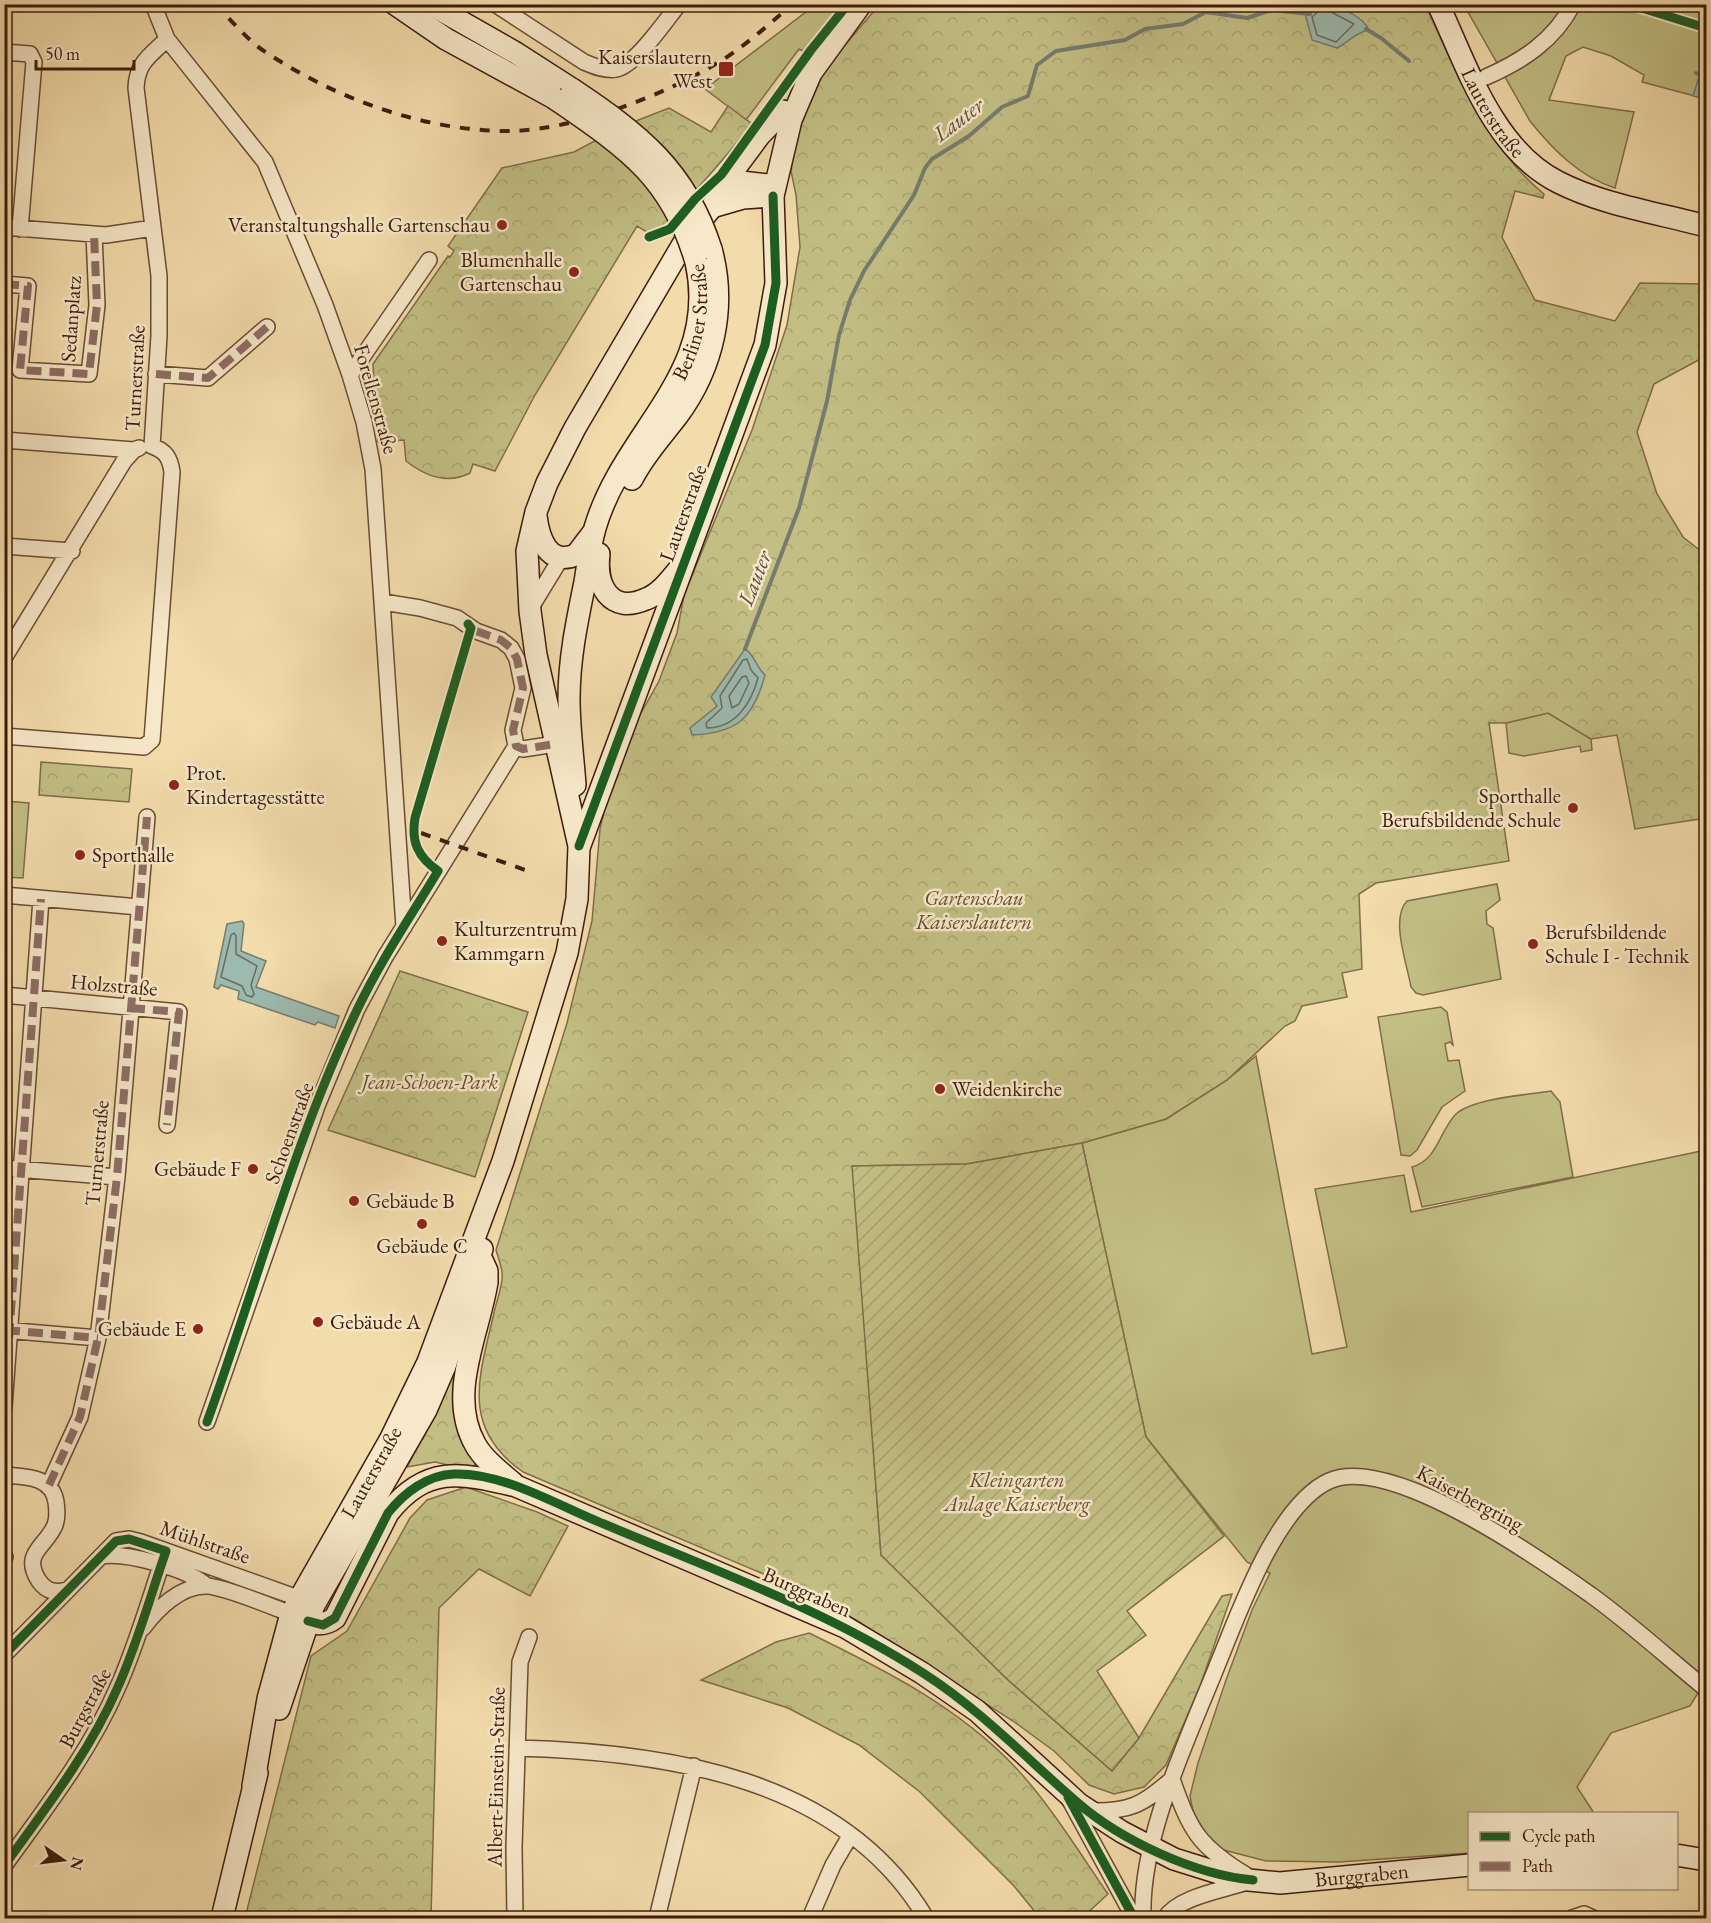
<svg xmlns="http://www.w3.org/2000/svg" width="1711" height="1923" font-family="'EB Garamond',serif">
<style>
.grass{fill:#c2be84;stroke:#806d48;stroke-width:1.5}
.forest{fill:url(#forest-crowns);stroke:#806d48;stroke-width:1.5}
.garden{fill:url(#garden-furrows);stroke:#806d48;stroke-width:1.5}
.water{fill:#9cbab0;stroke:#767b6e;stroke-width:1.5}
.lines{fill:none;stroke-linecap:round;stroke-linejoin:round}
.shore{stroke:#6d6b5e;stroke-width:1.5}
.stream{stroke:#767b6e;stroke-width:4}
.street-casing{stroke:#6b4c33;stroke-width:18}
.secondary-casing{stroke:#3e1c0b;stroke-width:24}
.street{stroke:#f7e8c9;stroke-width:15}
.secondary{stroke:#f7e8c9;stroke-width:21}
.rail{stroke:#3e1c0b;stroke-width:4;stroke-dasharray:10 10;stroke-linecap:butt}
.secondary-bridge-casing{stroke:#3e1c0b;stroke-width:24;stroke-linecap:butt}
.secondary-bridge{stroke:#f7e8c9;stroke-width:21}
.quiet{stroke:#8d6e63;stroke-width:8;stroke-dasharray:15 8;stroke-linecap:butt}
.cycleway-casing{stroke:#f7e8c9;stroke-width:13}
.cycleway{stroke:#1b5e20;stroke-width:9}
.poi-dot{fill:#8f2418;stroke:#f7e8c9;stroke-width:2}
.labels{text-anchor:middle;stroke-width:5;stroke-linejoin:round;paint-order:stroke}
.poi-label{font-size:21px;fill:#3e1c0b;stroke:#f7e8c9;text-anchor:start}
.street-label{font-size:21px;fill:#3e1c0b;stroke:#f7e8c9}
.park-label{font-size:21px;font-style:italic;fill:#664d2f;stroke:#f7e8c9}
.water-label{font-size:22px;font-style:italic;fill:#5a4b3d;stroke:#f7e8c9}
</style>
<defs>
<pattern id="forest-crowns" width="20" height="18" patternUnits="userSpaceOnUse" patternTransform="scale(1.5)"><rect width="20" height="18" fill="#c2be84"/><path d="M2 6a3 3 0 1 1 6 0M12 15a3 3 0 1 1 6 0" fill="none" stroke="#a8a371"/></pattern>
<pattern id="garden-furrows" width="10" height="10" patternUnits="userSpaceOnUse" patternTransform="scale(1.5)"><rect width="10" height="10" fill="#c2be84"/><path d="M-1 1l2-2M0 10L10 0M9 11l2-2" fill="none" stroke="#a8a371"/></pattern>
</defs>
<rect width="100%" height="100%" fill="#f3dcac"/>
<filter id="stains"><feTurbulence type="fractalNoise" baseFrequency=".00333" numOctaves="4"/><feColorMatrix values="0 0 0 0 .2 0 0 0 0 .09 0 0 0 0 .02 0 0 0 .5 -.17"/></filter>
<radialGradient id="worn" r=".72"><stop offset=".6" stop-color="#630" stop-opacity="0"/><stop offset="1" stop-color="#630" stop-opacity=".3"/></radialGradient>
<path class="grass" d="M 1687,4 L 1706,9 L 1706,99 L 1642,82 L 1644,75 L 1611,56 L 1583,47 L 1566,56 L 1549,100 L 1634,112 L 1615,188 C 1580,177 1553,150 1530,121 L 1464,5 Z
M 815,5 L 842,5 L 803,51 L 799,49 L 746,120 L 705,89 Z
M 1548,713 L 1591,739 L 1592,750 L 1581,752 L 1580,746 L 1524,756 L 1509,753 L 1506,723 Z
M 5,801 L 29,803 L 23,878 L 5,877 Z
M 1497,884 L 1500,900 L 1486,911 L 1487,924 L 1493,928 L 1501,979 L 1423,995 L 1416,993 L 1411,987 C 1407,964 1390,918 1407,901 Z
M 1441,1007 L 1447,1012 L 1453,1045 L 1450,1042 L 1445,1044 L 1448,1061 L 1459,1060 L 1465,1091 L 1442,1107 L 1417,1150 L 1410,1156 L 1401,1155 L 1378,1017 Z
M 1256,1056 L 1312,1354 L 1347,1347 L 1315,1189 L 1404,1175 L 1411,1212 L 1706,1150 L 1706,1680 L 1690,1706 L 1611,1733 L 1577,1787 L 1594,1813 L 1470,1814 L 1469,1853 L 1339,1862 L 1266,1861 L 1216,1848 L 1196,1827 L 1190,1796 L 1198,1763 L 1226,1680 L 1252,1610 L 1270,1573 L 1247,1562 L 1146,1437 L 1082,1143 L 1166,1119 L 1227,1080 Z
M 1551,1091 L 1560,1102 L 1573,1177 L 1422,1207 L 1412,1167 C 1438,1160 1439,1131 1456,1114 C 1474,1098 1527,1095 1551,1091 Z"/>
<path class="forest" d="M 879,5 L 1425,5 C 1458,73 1484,145 1544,194 L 1543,198 L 1515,191 L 1502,237 L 1535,300 L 1615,321 L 1640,283 L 1706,284 L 1706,356 L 1654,384 L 1637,432 L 1657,494 L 1683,537 L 1706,555 L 1706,818 L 1635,829 L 1617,735 L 1591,739 L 1548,713 L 1506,723 L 1489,723 L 1509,861 L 1376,883 L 1359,894 L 1362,969 L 1342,973 L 1347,997 L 1302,1006 L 1295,1021 L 1285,1026 L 1227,1080 L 1166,1119 L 1082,1143 L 967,1164 L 853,1166 L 881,1555 L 1007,1679 L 1112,1771 L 1139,1738 L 1222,1596 L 1232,1594 L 1200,1686 L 1166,1765 L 1144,1787 L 1114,1794 L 1089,1785 L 1054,1751 L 1013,1721 L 856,1620 L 794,1587 L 523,1472 C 460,1428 479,1377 494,1313 C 496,1301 504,1284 502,1272 C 501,1265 498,1257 496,1250 L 567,1023 L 592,921 L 600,829 L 608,793 L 636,722 L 659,681 L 677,633 L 684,595 L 752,430 L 787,325 L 800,247 L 796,195 L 791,171 L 797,126 L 822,72 Z
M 728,106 L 752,124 C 721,164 687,198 657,238 L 637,226 L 535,395 L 495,471 L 473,464 L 470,473 C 447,485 425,476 406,461 L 404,440 L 378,442 L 373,364 L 448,256 L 450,257 L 454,251 L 448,246 L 502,168 L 574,152 L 623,126 L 669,108 L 711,132 Z
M 41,762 L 132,769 L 129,802 L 39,795 Z
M 400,971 L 528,1012 L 475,1177 L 328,1130 Z
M 465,1344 L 478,1462 L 469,1470 L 435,1462 L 407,1467 L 440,1405 Z
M 466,1487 L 537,1512 L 568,1526 L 530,1596 L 479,1569 L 439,1608 L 431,1918 L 245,1918 L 311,1656 L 347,1631 L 410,1518 L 427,1500 Z
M 809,1633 C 883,1669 959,1707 1016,1768 C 1049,1803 1081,1855 1108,1894 L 1082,1918 L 1040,1918 L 1014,1886 L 920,1792 L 859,1745 L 788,1708 L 701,1680 L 776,1642 Z"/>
<path class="garden" d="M 1082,1143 L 1146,1437 L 1224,1536 L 1127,1611 L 1146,1635 L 1097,1671 L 1139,1738 L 1112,1771 L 1007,1679 L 881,1555 L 852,1166 L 967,1164 Z"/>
<path class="water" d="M 1321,5 C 1336,4 1363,16 1369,30 C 1354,33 1349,42 1337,48 L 1312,40 L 1305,13 Z
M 1700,40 L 1706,41 L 1706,99 L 1693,96 L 1706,54 Z
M 745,649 C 755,655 756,667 765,675 C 753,719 737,733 692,735 L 690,728 L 717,706 L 711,697 Z
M 242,921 L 244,924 L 241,951 L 266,961 L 256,987 L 339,1016 L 335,1028 L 318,1022 L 315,1025 L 238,999 L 239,991 L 221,985 L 218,989 L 214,987 L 227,924 Z"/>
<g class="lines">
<path class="shore" d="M 1322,4 L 1320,10 L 1312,17 L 1317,35 L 1336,42 L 1354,24 L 1331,12 L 1328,4
M 747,659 L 751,670 L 758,678 C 751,704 735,728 707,728 L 706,723 L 722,708 L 720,696 L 743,660 Z
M 746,676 L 749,683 L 739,704 L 732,708 L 729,696 L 742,677 Z
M 234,933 L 236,936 L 236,954 L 257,966 L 251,985 L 254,994 L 252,997 L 246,995 L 242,986 L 221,977 L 231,935 Z"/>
<path class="stream" d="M 1366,29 L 1381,38 L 1409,61
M 1696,73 L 1706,77
M 745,649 L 799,508 L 827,401 L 839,335 L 850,300 L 864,271 L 914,195 L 925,168 L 932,159 L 969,136 L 1002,107 L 1028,96 L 1037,65 L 1056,51 L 1125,40 L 1145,29 L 1183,24 L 1206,12 L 1247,18 L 1272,10 L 1310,14"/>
<g class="street-casing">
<path id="street" d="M 153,4 L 167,39 L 265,162 L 325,305 L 350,375 L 364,422 L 373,469 L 404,927
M 495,4 L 584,62 C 593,66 605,71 616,69 C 635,66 666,20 679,4
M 4,52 L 30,54 L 34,62 L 20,229
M 1486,77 C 1522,61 1554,41 1573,4
M 4,227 L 106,235 L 153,228
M 4,284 L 28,286 L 20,370 L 89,374 L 97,305 L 94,234
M 156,374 L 208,378 L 267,327
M 350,375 L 429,260
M 4,440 L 134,450 L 139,448
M 4,546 L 72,551
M 383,602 L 420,608 L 457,618 L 476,631 L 501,640 L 511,648 L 517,659 L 523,688 L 513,730 L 516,746 L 523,749 L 555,744
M 530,609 L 561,558
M 4,658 L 124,461 L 134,450
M 4,736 L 144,747 L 152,740 L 172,472 C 170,458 166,451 152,446 L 159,336 L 159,276 L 136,88 C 137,62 150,56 167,39
M 4,895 L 139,907
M 4,995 L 179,1012 L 167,1125
M 4,1168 L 117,1177
M 4,1330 L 98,1338
M 4,1407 L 41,899
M 207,1422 L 317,1106 L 357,1009 L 385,957 L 516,746
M 4,1475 C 26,1477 52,1476 56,1502 C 57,1509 58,1517 55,1525 C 46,1547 21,1553 39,1581 C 47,1592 55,1593 67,1590
M 49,1485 L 80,1417 L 98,1338 L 117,1177 L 147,817
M 101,1556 C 127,1552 188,1569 207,1586
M 4,1557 L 5,1557
M 143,1628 C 157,1609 181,1585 207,1586 C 225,1587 273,1607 291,1614
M 4,1655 L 116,1541 L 129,1539 L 141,1542 L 298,1598
M 517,1748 C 667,1752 842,1777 926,1918
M 1172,1779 C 1190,1830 1198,1846 1246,1875
M 1068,1797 L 1134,1918
M 1089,1811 C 1129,1812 1143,1805 1172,1779
M 4,1866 C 45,1809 89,1753 117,1689 C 137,1645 150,1597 166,1551
M 515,1918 L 514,1847 L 520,1662 L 529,1637
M 657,1918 L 694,1766
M 810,1918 L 833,1865 L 850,1836
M 1143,1918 C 1140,1836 1189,1737 1219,1661 C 1240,1610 1277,1505 1329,1481 C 1390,1453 1540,1559 1591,1595 C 1631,1624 1668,1658 1706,1689
M 1165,1918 C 1179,1896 1225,1890 1250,1881
M 1572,1918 L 1584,1914 L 1593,1918"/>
</g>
<g class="secondary-casing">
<g id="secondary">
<path d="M 395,4 L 446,39 L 554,98"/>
<path d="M 430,4 L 516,53 L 572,89"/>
<path id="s1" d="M 1438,4 C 1467,66 1493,149 1558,182 C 1603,205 1658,213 1706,226"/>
<path d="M 720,194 L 741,182 L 768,185"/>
<path d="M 712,207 L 743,198 L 773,196"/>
<path d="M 632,479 C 644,455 662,436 678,415 C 713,367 727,307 711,249"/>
<path d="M 536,516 C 539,539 548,566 576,555 L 592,534"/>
<path d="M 599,554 C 595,585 610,615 646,599 C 660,594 671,579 680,568"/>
<path id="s2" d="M 575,785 C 573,757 569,728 569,699 C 569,659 577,621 585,582 C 588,564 590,545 595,528 C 623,431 721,374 696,262"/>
<path d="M 580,845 L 765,345 L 776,283 L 773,196 L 791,120 L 811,73 L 861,4"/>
<path d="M 482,1260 L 487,1271 L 487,1282 C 479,1333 447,1394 475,1444 C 483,1459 500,1472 513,1483"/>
<path id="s3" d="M 291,1614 C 307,1620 320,1630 335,1618 L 388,1513 C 427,1464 461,1473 516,1486 L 845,1627 L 922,1673 L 977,1711 L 1079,1804 L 1122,1832 L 1174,1859 L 1238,1879 L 1280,1883 L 1470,1865"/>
<path d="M 279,1709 L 314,1605 L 426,1410 L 445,1366 L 482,1249"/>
<path id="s4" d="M 253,1786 L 268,1699 L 291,1614 L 390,1440 L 428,1362 L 503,1161 L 567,953 L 577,899 L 579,846 L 536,655 L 530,611 L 527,551 L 536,512 L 547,483 L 575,428 L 686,239 L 712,207 L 736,167 L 759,136 L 783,111"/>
<path d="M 1676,1855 L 1706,1860"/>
<path d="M 222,1918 L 257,1773"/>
</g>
</g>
<use href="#street" class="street"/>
<use href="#secondary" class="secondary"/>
<path class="rail" d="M 215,4 C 230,19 245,37 261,49 C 333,98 425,132 512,131 C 576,129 659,97 714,65 C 742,49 768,25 793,4
M 421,833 L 528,871"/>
<g class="secondary-bridge-casing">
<path id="secondary-bridge" d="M 572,89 C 638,133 686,170 711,249
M 554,98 C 625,147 671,176 696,262"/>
</g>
<use href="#secondary-bridge" class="secondary-bridge"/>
<path class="quiet" d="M 4,284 L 28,286 L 20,370 L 89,374 L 97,305 L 94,234
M 156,374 L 208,378 L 267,327
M 476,631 L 501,640 L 511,648 L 517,659 L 523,688 L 513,730 L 516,746 L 523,749 L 555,744
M 130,1008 L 179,1012 L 167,1125
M 5,1330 L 98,1338
M 4,1407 L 41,899
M 49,1485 L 80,1417 L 98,1338 L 117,1177 L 147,817
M 4,1557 L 5,1557"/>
<g class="cycleway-casing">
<path id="cycleway" d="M 1629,4 L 1706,28
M 649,237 L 670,229 L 695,199 L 721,175 L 811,50 L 848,4
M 579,846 L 765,345 L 776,283 L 773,196
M 207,1422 C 256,1287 295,1137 358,1008 C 381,960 411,916 438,871 C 418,857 411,842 415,818 L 471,628 L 468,624
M 308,1621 L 323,1625 L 335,1618 L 388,1513 C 404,1493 427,1475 454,1474 C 503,1472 559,1506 604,1524 C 711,1569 824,1609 923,1673 C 981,1710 1027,1759 1078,1803 C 1122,1841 1196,1875 1253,1880
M 4,1655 L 116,1541 L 129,1539 L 166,1551 C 150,1597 137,1645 117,1689 C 89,1753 45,1809 4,1866
M 1068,1797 L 1134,1918"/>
</g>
<use href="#cycleway" class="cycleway"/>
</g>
<g class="poi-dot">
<rect x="718" y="61" width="16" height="16" rx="3"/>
<circle cx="502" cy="225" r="6"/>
<circle cx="574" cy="272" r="6"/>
<circle cx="174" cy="785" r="6"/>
<circle cx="1573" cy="808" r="6"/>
<circle cx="80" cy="855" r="6"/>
<circle cx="442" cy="941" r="6"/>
<circle cx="1533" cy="944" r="6"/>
<circle cx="940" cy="1089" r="6"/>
<circle cx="253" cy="1169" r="6"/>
<circle cx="354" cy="1201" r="6"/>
<circle cx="422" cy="1224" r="6"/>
<circle cx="318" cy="1322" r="6"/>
<circle cx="198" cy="1329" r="6"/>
</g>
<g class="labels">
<g class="poi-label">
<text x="712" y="64" text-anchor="end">Kaiserslautern<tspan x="712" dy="24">West</tspan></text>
<text x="490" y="232" text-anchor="end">Veranstaltungshalle Gartenschau</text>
<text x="562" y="267" text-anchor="end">Blumenhalle<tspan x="562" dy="24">Gartenschau</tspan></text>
<text x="186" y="780">Prot.<tspan x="186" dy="24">Kindertagesstätte</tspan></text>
<text x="1561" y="803" text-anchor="end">Sporthalle<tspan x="1561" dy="24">Berufsbildende Schule</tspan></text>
<text x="92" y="862">Sporthalle</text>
<text x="454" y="936">Kulturzentrum<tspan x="454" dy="24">Kammgarn</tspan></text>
<text x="1545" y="939">Berufsbildende<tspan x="1545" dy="24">Schule I - Technik</tspan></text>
<text x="952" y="1096">Weidenkirche</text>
<text x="241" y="1176" text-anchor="end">Gebäude F</text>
<text x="366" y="1208">Gebäude B</text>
<text x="422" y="1253" text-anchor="middle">Gebäude C</text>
<text x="330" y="1329">Gebäude A</text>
<text x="186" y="1336" text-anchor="end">Gebäude E</text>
</g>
<g class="street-label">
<text dy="7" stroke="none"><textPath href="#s1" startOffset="122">Lauterstraße</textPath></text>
<text transform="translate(71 319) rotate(-86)" y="7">Sedanplatz</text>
<text dy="7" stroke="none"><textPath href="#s2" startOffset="490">Berliner Straße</textPath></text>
<text transform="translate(135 378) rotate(-87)" y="7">Turnerstraße</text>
<text transform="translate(376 399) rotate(74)" y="7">Forellenstraße</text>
<text transform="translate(683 513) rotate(-70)" y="7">Lauterstraße</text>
<text transform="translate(114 985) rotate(5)" y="7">Holzstraße</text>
<text transform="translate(289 1133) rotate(-70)" y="7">Schoenstraße</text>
<text transform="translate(97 1153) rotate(-85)" y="7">Turnerstraße</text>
<text dy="7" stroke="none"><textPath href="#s4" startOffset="339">Lauterstraße</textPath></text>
<text transform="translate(1470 1498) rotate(28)" y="7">Kaiserbergring</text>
<text transform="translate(205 1542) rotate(19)" y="7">Mühlstraße</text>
<text transform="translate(807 1592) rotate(24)" y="7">Burggraben</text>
<text transform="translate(85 1708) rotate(-62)" y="7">Burgstraße</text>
<text transform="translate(496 1777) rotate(-89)" y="7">Albert-Einstein-Straße</text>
<text dy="7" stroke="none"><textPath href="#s3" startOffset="1260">Burggraben</textPath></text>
</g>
<g class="park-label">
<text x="974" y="905">Gartenschau<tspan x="974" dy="24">Kaiserslautern</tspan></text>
<text x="430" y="1089">Jean-Schoen-Park</text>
<text x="1017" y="1487">Kleingarten<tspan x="1017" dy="24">Anlage Kaiserberg</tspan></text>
</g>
<g class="water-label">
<text transform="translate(958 119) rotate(-37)" y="8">Lauter</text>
<text transform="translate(754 578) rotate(-69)" y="8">Lauter</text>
</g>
</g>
<rect width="1711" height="1923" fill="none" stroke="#f3dcac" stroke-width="24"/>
<rect x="6" y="6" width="1699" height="1911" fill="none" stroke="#3e1c0b" stroke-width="3"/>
<rect x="12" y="12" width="1687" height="1899" fill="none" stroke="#3e1c0b" stroke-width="1.5"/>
<rect x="1468" y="1812" width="210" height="78" fill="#f7e8c9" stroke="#ad967d" stroke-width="1.5"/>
<rect x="1480" y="1832" width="30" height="9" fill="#1b5e20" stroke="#ad967d" stroke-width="1.5"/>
<text x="1522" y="1842" font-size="18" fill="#3e1c0b">Cycle path</text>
<rect x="1480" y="1862" width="30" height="9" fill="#8d6e63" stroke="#ad967d" stroke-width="1.5"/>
<text x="1522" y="1872" font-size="18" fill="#3e1c0b">Path</text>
<g transform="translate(63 1860) rotate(104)" stroke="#f7e8c9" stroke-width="4.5" paint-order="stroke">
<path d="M0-4.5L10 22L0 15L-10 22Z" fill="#3e1c0b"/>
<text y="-9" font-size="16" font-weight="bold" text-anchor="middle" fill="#3e1c0b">N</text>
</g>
<path d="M36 60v9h98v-9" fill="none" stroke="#3e1c0b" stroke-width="3"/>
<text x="45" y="60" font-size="18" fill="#3e1c0b" stroke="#f7e8c9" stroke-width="4.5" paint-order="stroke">50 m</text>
<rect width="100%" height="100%" filter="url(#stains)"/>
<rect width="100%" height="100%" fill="url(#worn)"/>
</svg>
